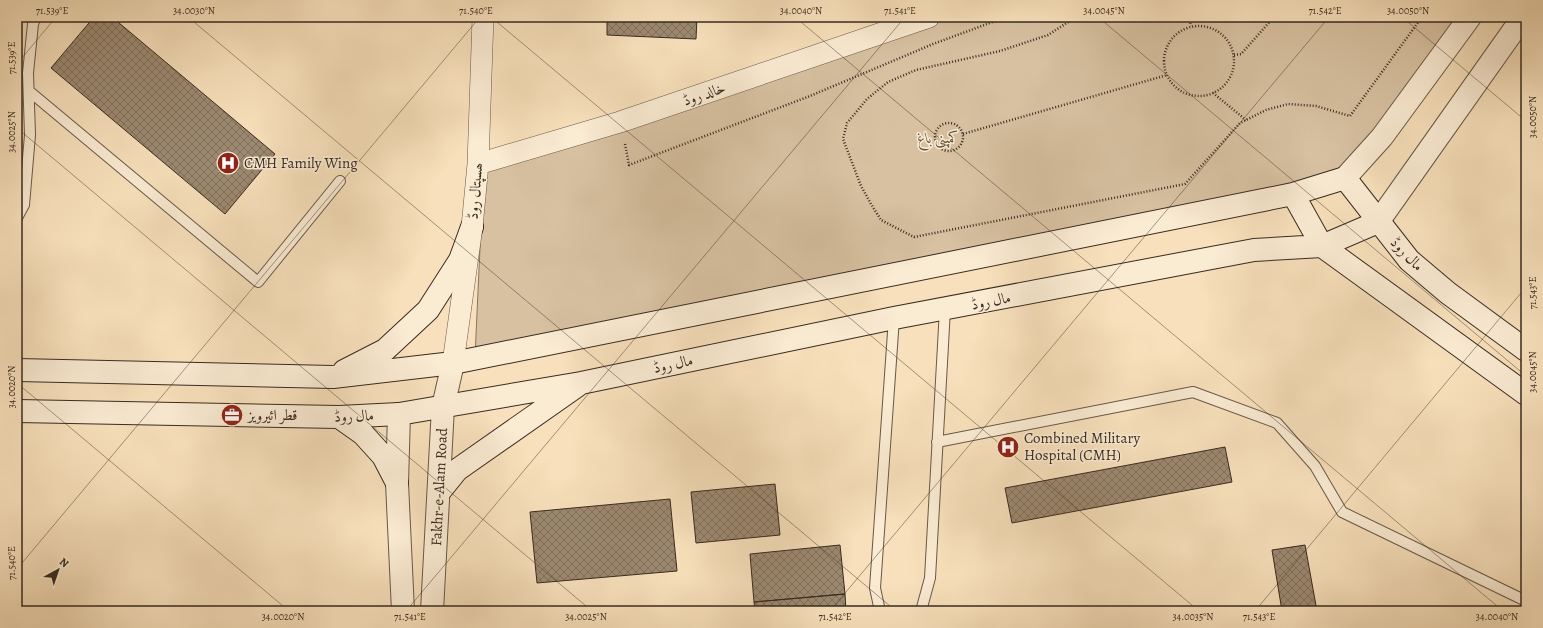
<svg xmlns="http://www.w3.org/2000/svg" width="1543" height="628" font-family="Alegreya,Amiri,serif">
<style>
.green{fill:#d7c1a1;stroke:#887661}
.building{fill:url(#building-cross-hatch);stroke:#392a21}
.lines{fill:none;stroke-linecap:round;stroke-linejoin:round}
.service-casing{stroke:#685848;stroke-width:12}
.minor-casing{stroke:#685848;stroke-width:22}
.tertiary-casing{stroke:#685848;stroke-width:24}
.secondary-casing{stroke:#392a21;stroke-width:24}
.path{stroke:#392a21;stroke-width:2.5;stroke-dasharray:1 2;stroke-linecap:butt}
.service{stroke:#faebd3;stroke-width:10}
.minor{stroke:#faebd3;stroke-width:21}
.tertiary{stroke:#faebd3;stroke-width:22}
.secondary{stroke:#faebd3;stroke-width:22}
.ticks{fill:none;stroke:#392a21;stroke-width:1;stroke-opacity:0.45}
.labels{text-anchor:middle;stroke-width:3;stroke-linejoin:round;paint-order:stroke}
.street-label{font-size:15px;fill:#392a21;stroke:#faebd3}
.park-label{font-size:15px;font-style:italic;fill:#605041;stroke:#faebd3}
.poi-label{font-size:15px;fill:#392a21;stroke:#faebd3;text-anchor:start}
.neatline{fill:none;stroke:#392a21;stroke-width:1.5}
.ticks-label{font-size:10px;text-anchor:middle;fill:#392a21}
</style>
<defs>
<pattern id="building-cross-hatch" width="8" height="8" patternUnits="userSpaceOnUse"><rect width="8" height="8" fill="#9c8971"/><path d="M0 0l8 8M0 8l8-8" fill="none" stroke="#80705c"/></pattern>
</defs>
<rect width="100%" height="100%" fill="#f7e0bb"/>
<filter id="stains"><feTurbulence type="fractalNoise" baseFrequency=".005" numOctaves="4"/><feColorMatrix values="0 0 0 0 .2 0 0 0 0 .09 0 0 0 0 .02 0 0 0 .5 -.17"/></filter>
<radialGradient id="worn" r=".72"><stop offset=".6" stop-color="#630" stop-opacity="0"/><stop offset="1" stop-color="#630" stop-opacity=".3"/></radialGradient>
<path class="green" d="M 921,17 L 1464,17 L 1345,178 L 475,357 L 484,161 Z"/>
<path class="building" d="M 94,17 L 112,17 L 275,154 L 225,214 L 51,68 Z
M 358,17 L 395,17 L 395,19 Z
M 607,17 L 697,17 L 696,39 L 607,35 Z
M 1225,447 L 1232,482 L 1012,523 L 1005,488 Z
M 775,484 L 780,535 L 696,543 L 691,492 Z
M 670,499 L 677,571 L 537,583 L 530,512 Z
M 840,545 L 845,594 L 754,602 L 750,554 Z
M 1305,545 L 1317,611 L 1282,611 L 1272,550 Z
M 845,594 L 846,611 L 755,611 L 754,602 Z"/>
<g class="lines">
<g class="service-casing">
<path id="service" d="M 29,91 L 258,282 L 340,181
M 17,218 L 24,205 L 30,135 L 28,73 L 33,24 L 36,17
M 937,442 L 1193,392 L 1277,423 L 1315,466 L 1342,512 L 1526,601
M 880,611 L 875,588 L 894,318
M 921,611 L 930,578 L 945,309"/>
</g>
<g class="minor-casing">
<path id="minor" d="M 478,164 L 620,122 L 929,17
M 453,363 L 472,227 L 478,164 L 483,17"/>
</g>
<g class="tertiary-casing">
<path id="tertiary" d="M 1345,178 L 1382,137 L 1470,17
M 1378,222 L 1523,17
M 399,414 L 397,483 L 403,611
M 432,611 L 443,407 L 453,363"/>
</g>
<g class="secondary-casing">
<path id="secondary" d="M 1293,194 L 1322,246 L 1526,394
M 17,370 L 333,377 L 453,363 L 1293,194 L 1345,178 L 1409,260 L 1448,293 L 1526,350
M 344,371 L 385,350 L 428,310 L 460,260 L 472,227
M 17,411 L 339,417 L 399,414 L 581,383 L 894,318 L 1254,250 L 1322,246 L 1378,222
M 339,417 L 363,434 L 383,456 L 397,483
M 440,491 L 457,470 L 577,386"/>
</g>
<path class="path" d="M 1076,17 L 1048,35 L 1000,51 L 916,70 L 888,82 L 867,99 L 847,123 L 843,139 L 861,186 L 871,204 L 881,220 L 914,237 L 1185,184 L 1240,123 L 1266,110 L 1288,104 L 1316,106 L 1350,116 L 1422,17
M 1189,17 L 1191,26
M1164 61a35 35 0 1 1 70 0a35 35 0 1 1-70 0Z
M 1234,55 L 1241,54 L 1274,17
M 1213,93 L 1246,120
M935 137a14 14 0 1 1 28 0a14 14 0 1 1-28 0Z
M 963,134 L 1167,75
M 625,144 L 629,165 L 810,96 L 933,44 L 1006,17"/>
<use href="#service" class="service"/>
<use href="#minor" class="minor"/>
<use href="#tertiary" class="tertiary"/>
<use href="#secondary" class="secondary"/>
</g>
<path class="ticks" d="M 188,17 L 896,611M 491,17 L 1199,611M 795,17 L 1503,611M 1098,17 L 1526,376M 1402,17 L 1526,121M 17,64 L 56,17M 17,128 L 592,611M 17,383 L 289,611M 17,569 L 480,17M 406,611 L 905,17M 830,611 L 1329,17M 1255,611 L 1526,287"/>
<defs>
<g id="hospital-disc" transform="scale(1.15)"><circle r="9.5" fill="#8f2418" stroke="#faebd3"/><path d="M-5-5h3v3.5h4V-5h3V5h-3V1.5h-4V5h-3Z" fill="#fff"/></g>
<g id="office-disc" transform="scale(1.15)"><circle r="9.5" fill="#8f2418" stroke="#faebd3"/><path d="M-6-3h4V-5.5h4V-3h4V5H-6ZM-1-4.5V-3h2v-1.5ZM-6 0V1H6V0Z" fill="#fff"/></g>
</defs>
<g fill-rule="evenodd">
<use href="#hospital-disc" x="228" y="163"/>
<use href="#office-disc" x="232" y="415"/>
<use href="#hospital-disc" x="1008" y="447"/>
</g>
<g class="labels">
<g class="street-label">
<text transform="translate(704 94) rotate(-19)" y="5">خالد روڈ</text>
<text transform="translate(475 191) rotate(-85)" y="5">ھسپتال روڈ</text>
<text transform="translate(1407 254) rotate(46)" y="5">مال روڈ</text>
<text transform="translate(991 301) rotate(-11)" y="5">مال روڈ</text>
<text transform="translate(673 364) rotate(-12)" y="5">مال روڈ</text>
<text transform="translate(354 416) rotate(-2)" y="5">مال روڈ</text>
<text transform="translate(439 487) rotate(-87)" y="5">Fakhr-e-Alam Road</text>
</g>
<g class="park-label">
<text x="939" y="143">کمپنی باغ</text>
</g>
<g class="poi-label">
<text x="244" y="168">CMH Family Wing</text>
<text x="248" y="420">قطر ائیرویز</text>
<text x="1024" y="443">Combined Military<tspan x="1024" dy="17">Hospital (CMH)</tspan></text>
</g>
</g>
<rect width="1543" height="628" fill="none" stroke="#f7e0bb" stroke-width="44"/>
<g transform="translate(58 570) rotate(40)" stroke="#faebd3" stroke-width="3" paint-order="stroke">
<path d="M0-3L7 15L0 10L-7 15Z" fill="#392a21"/>
<text y="-6" font-size="11" font-weight="bold" text-anchor="middle" fill="#392a21">N</text>
</g>
<rect x="22" y="22" width="1499" height="584" class="neatline"/>
<g class="ticks-label">
<text x="52" y="14">71.539°E</text>
<text x="194" y="14">34.0030°N</text>
<text x="476" y="14">71.540°E</text>
<text x="801" y="14">34.0040°N</text>
<text x="900" y="14">71.541°E</text>
<text x="1104" y="14">34.0045°N</text>
<text x="1325" y="14">71.542°E</text>
<text x="1408" y="14">34.0050°N</text>
<text transform="translate(11 58) rotate(-90)" y="4">71.539°E</text>
<text transform="translate(1532 117) rotate(-90)" y="4">34.0050°N</text>
<text transform="translate(11 132) rotate(-90)" y="4">34.0025°N</text>
<text transform="translate(1532 293) rotate(-90)" y="4">71.543°E</text>
<text transform="translate(1532 372) rotate(-90)" y="4">34.0045°N</text>
<text transform="translate(11 387) rotate(-90)" y="4">34.0020°N</text>
<text transform="translate(11 563) rotate(-90)" y="4">71.540°E</text>
<text x="283" y="620">34.0020°N</text>
<text x="410" y="620">71.541°E</text>
<text x="586" y="620">34.0025°N</text>
<text x="835" y="620">71.542°E</text>
<text x="1193" y="620">34.0035°N</text>
<text x="1259" y="620">71.543°E</text>
<text x="1497" y="620">34.0040°N</text>
</g>
<rect width="100%" height="100%" filter="url(#stains)"/>
<rect width="100%" height="100%" fill="url(#worn)"/>
</svg>
